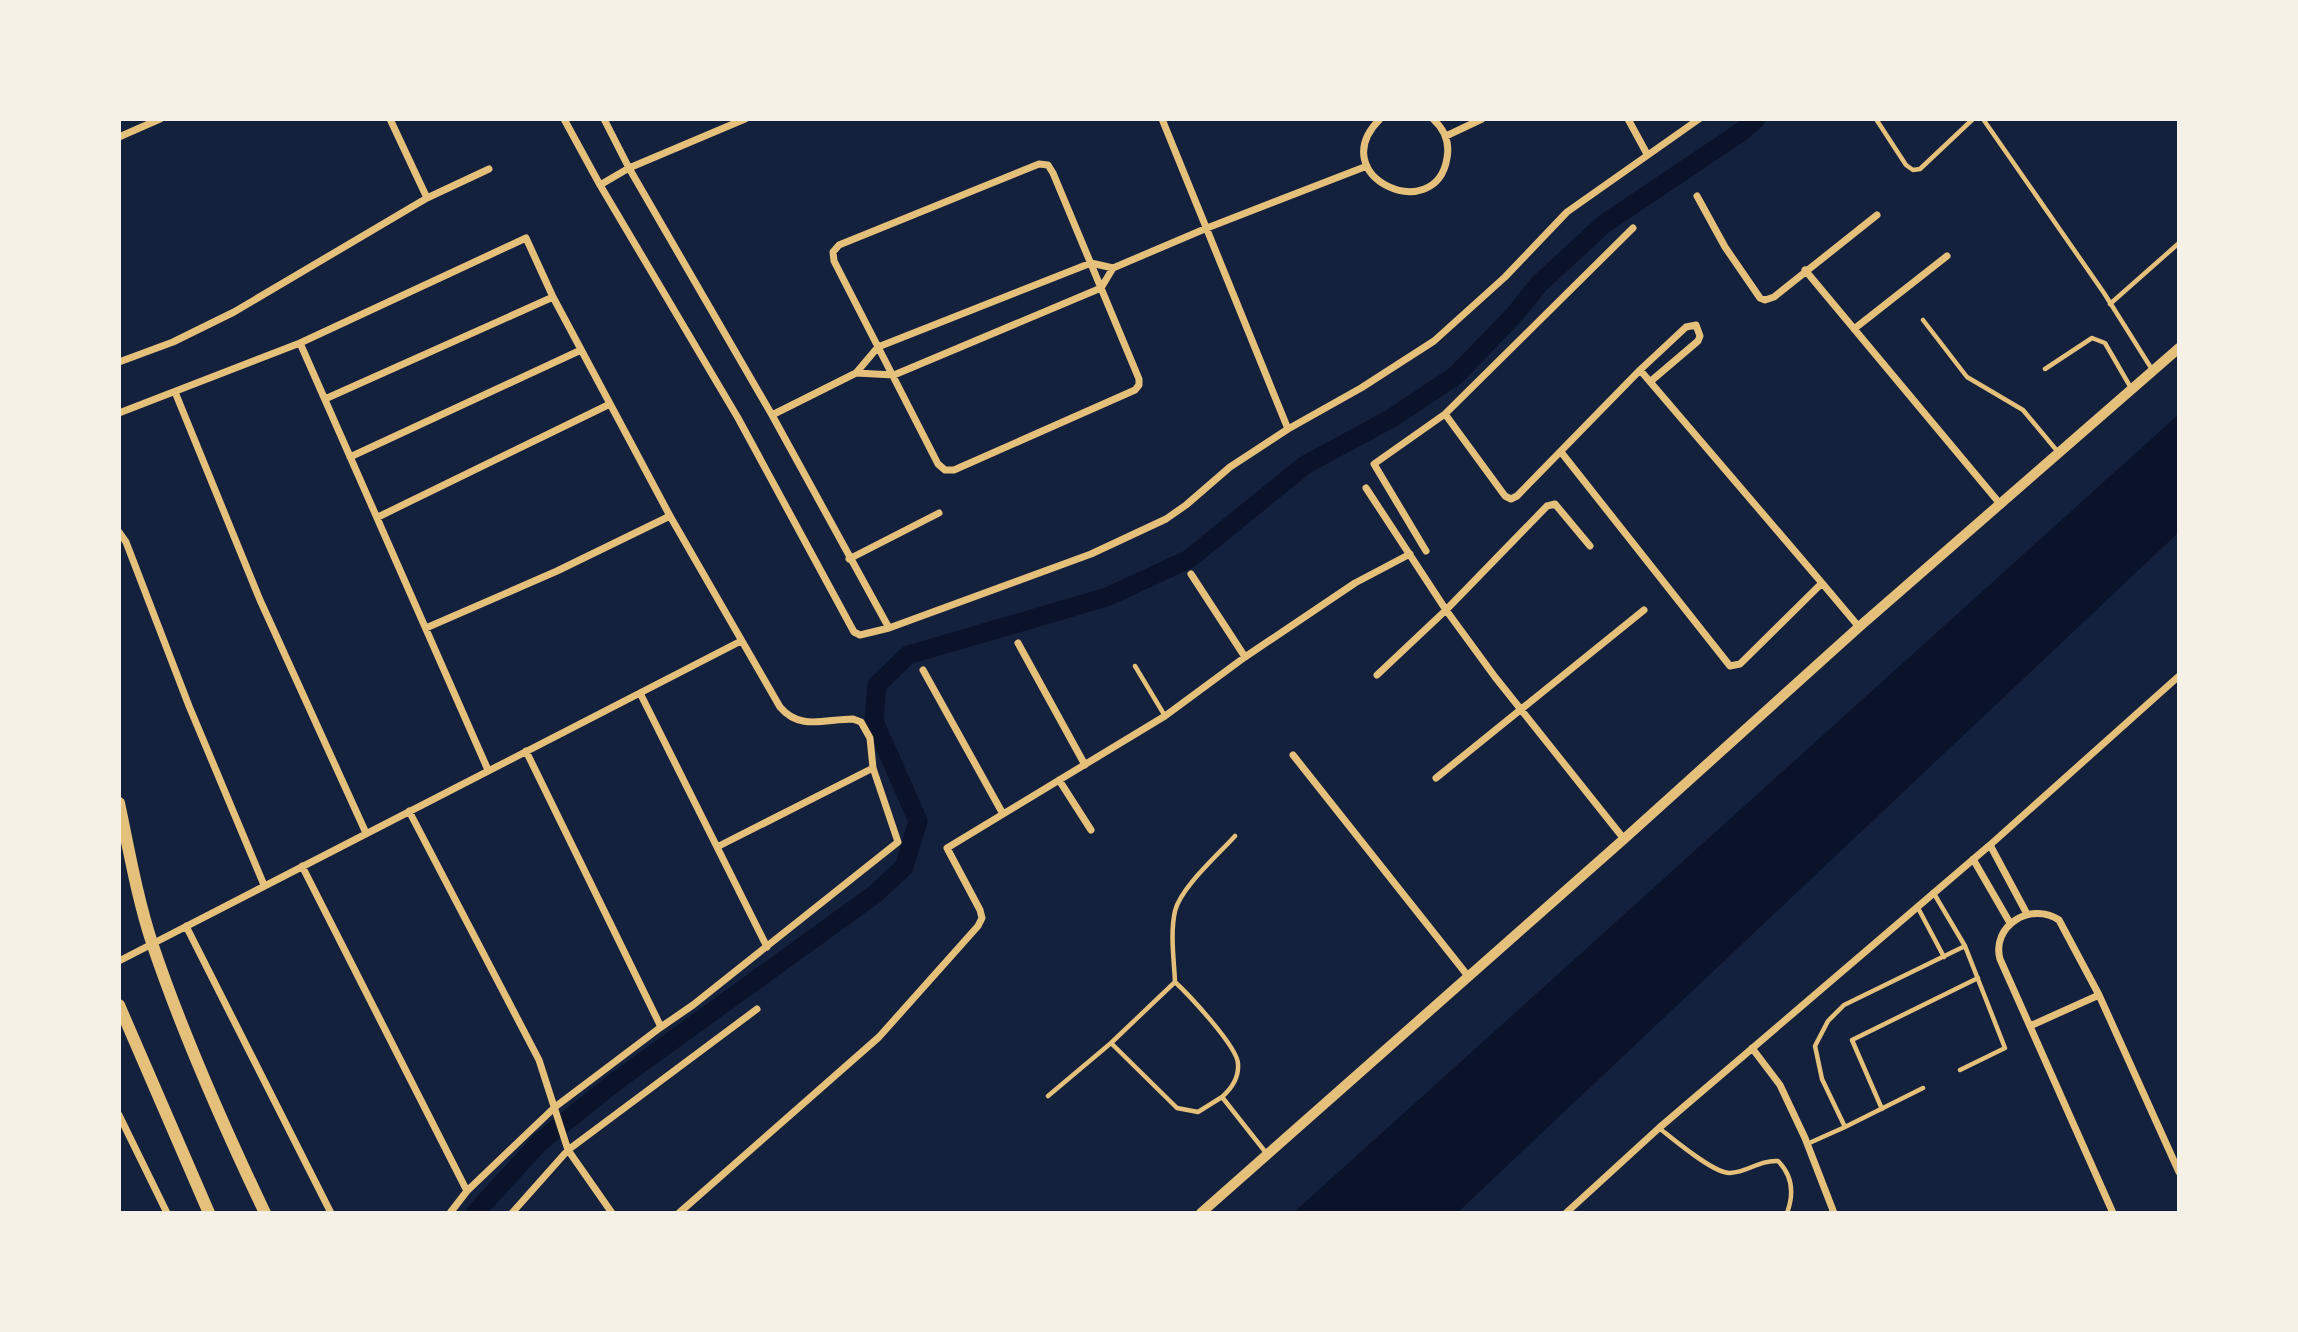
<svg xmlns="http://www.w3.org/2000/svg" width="2298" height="1332" font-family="'Noto Sans',sans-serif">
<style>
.water{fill:#0b132b}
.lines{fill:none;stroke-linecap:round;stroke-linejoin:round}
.canal{stroke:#0b132b;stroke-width:19}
.service{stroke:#e5c07b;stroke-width:4.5}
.minor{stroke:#e5c07b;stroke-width:7}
.tertiary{stroke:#e5c07b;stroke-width:10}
.primary{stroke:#e5c07b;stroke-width:12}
</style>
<rect width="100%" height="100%" fill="#14213d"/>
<path class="water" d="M 2179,414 L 2179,532 L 1457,1213 L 1293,1213 Z"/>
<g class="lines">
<path class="canal" d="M 475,1213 L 540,1142 L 615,1082 L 875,894 L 904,867 L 918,821 L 874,721 L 877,685 L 908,655 L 1107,597 L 1189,559 L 1305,465 L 1392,418 L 1455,376 L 1515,314 L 1539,284 L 1604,224 L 1741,132 L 1756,119"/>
<path class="service" d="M 1876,119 L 1906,165 L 1913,170 L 1920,169 L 1973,119
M 1983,119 L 2104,293 L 2153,371
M 2110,304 L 2179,243
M 1923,320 L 1967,377 L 2023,410 L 2058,452
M 2045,369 L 2092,338 L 2105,343 L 2131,388
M 1135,666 L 1165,716
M 1235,836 C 1218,855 1181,887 1175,911 C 1170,934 1174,959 1175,982 C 1188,994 1238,1047 1238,1064 C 1239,1077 1231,1089 1222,1097 L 1267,1154
M 1933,892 L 1965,946 L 2005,1048 L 1960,1070
M 1917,906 L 1944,957
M 1111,1043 L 1177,1108 L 1198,1112 L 1222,1097
M 1048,1096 L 1111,1043 L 1175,982
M 1882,1109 L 1852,1040 L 1978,978
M 1845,1127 L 1923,1088
M 1659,1128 C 1673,1139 1714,1174 1730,1173 C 1748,1172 1759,1160 1778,1161 C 1793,1176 1794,1194 1787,1213
M 1807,1144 L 1845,1127 L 1822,1079 L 1815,1046 L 1828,1021 L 1844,1005 L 1965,946"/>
<path class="minor" d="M 390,119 L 427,198
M 564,119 L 600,185 L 738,418 L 854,632 L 860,635 L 889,628 L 1091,554 L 1166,519 L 1186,505 L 1230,467 L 1288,429 L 1361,388 L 1434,341 L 1505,277 L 1567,212 L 1699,119
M 604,119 L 629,168 L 772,415 L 889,628
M 1162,119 L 1288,429
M 1380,119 C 1322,177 1436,227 1447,158 C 1450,142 1444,129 1433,119
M 1628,119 L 1647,154
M 1446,136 L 1482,119
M 119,137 L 160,119
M 1039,164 L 1048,165 L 1053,173 L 1139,379 L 1139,385 L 1135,390 L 954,470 L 945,470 L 938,464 L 834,261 L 833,252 L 839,245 Z
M 600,185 L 629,168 L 745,119
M 1697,196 L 1725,247 L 1760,298 L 1765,300 L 1774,297 L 1877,215
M 1805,270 L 2001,505
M 1854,329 L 1947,256
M 300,343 L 488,770
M 119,362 L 173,342 L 234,312 L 427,198 L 489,169
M 856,373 L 894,375 L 1101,288 L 1113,268 L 1207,228 L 1367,166
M 175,392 L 260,600 L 366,833
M 325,399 L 553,297
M 119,413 L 300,343 L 526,238 L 553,297 L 670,516 L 780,707 C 800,731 825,719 853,719 L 861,722 L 870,738 L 873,768 L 898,842 L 693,1005 L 661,1027 L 555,1107 L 467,1191 L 450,1213
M 1445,414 L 1505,496 L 1511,499 L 1517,496 L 1640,370 L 1686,327 L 1696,325 L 1700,336 L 1698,341 L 1651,381
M 772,415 L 856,373 L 878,347 L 1091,263 L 1113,268
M 1561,452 L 1730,666 L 1740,664 L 1822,583 L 1640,370
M 350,457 L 581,350
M 1366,488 L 1446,610 L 1495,677 L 1624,839
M 378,517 L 610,404
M 119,532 L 126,542 L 189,706 L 264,885
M 1426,551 L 1374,464 L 1445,414 L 1633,228
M 849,559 L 939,513
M 1191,574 L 1245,657
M 1822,583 L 1859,627
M 426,628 L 557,571 L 670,516
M 1018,643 L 1085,765
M 923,670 L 1003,814
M 1377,675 L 1446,610 L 1547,506 L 1555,504 L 1590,546
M 640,693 L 767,947
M 526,751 L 661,1027
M 1293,755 L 1468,976
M 1436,778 L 1644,610
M 1059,780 L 1091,830
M 409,811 L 539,1060 L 568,1150 L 612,1213
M 1990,845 L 2027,914
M 717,847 L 873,768
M 1973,859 L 2010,923
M 302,866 L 467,1191
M 186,926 L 331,1213
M 119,961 L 741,641
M 2030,1026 L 2099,995
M 1752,1048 L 1780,1085 L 1805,1138 L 1834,1213
M 119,1115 L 167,1213
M 512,1213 L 568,1150 L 757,1009
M 679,1213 L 879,1037 L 978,926 L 982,918 L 980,910 L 947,848 L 1165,716 L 1245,657 L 1355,583 L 1410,554
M 1566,1213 L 1659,1128 L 1990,845 L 2179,676
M 2113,1213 L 2000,959 C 1991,926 2031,901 2059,920 L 2099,995 L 2179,1172"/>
<path class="tertiary" d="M 1201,1213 L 1624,839 L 1859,627 L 2179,348"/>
<path class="primary" d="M 119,803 C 129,850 137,897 152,943 C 183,1035 223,1125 265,1213
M 119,1005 L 209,1213"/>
</g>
<rect width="2298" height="1332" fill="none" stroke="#f6f1e7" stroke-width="242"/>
</svg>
